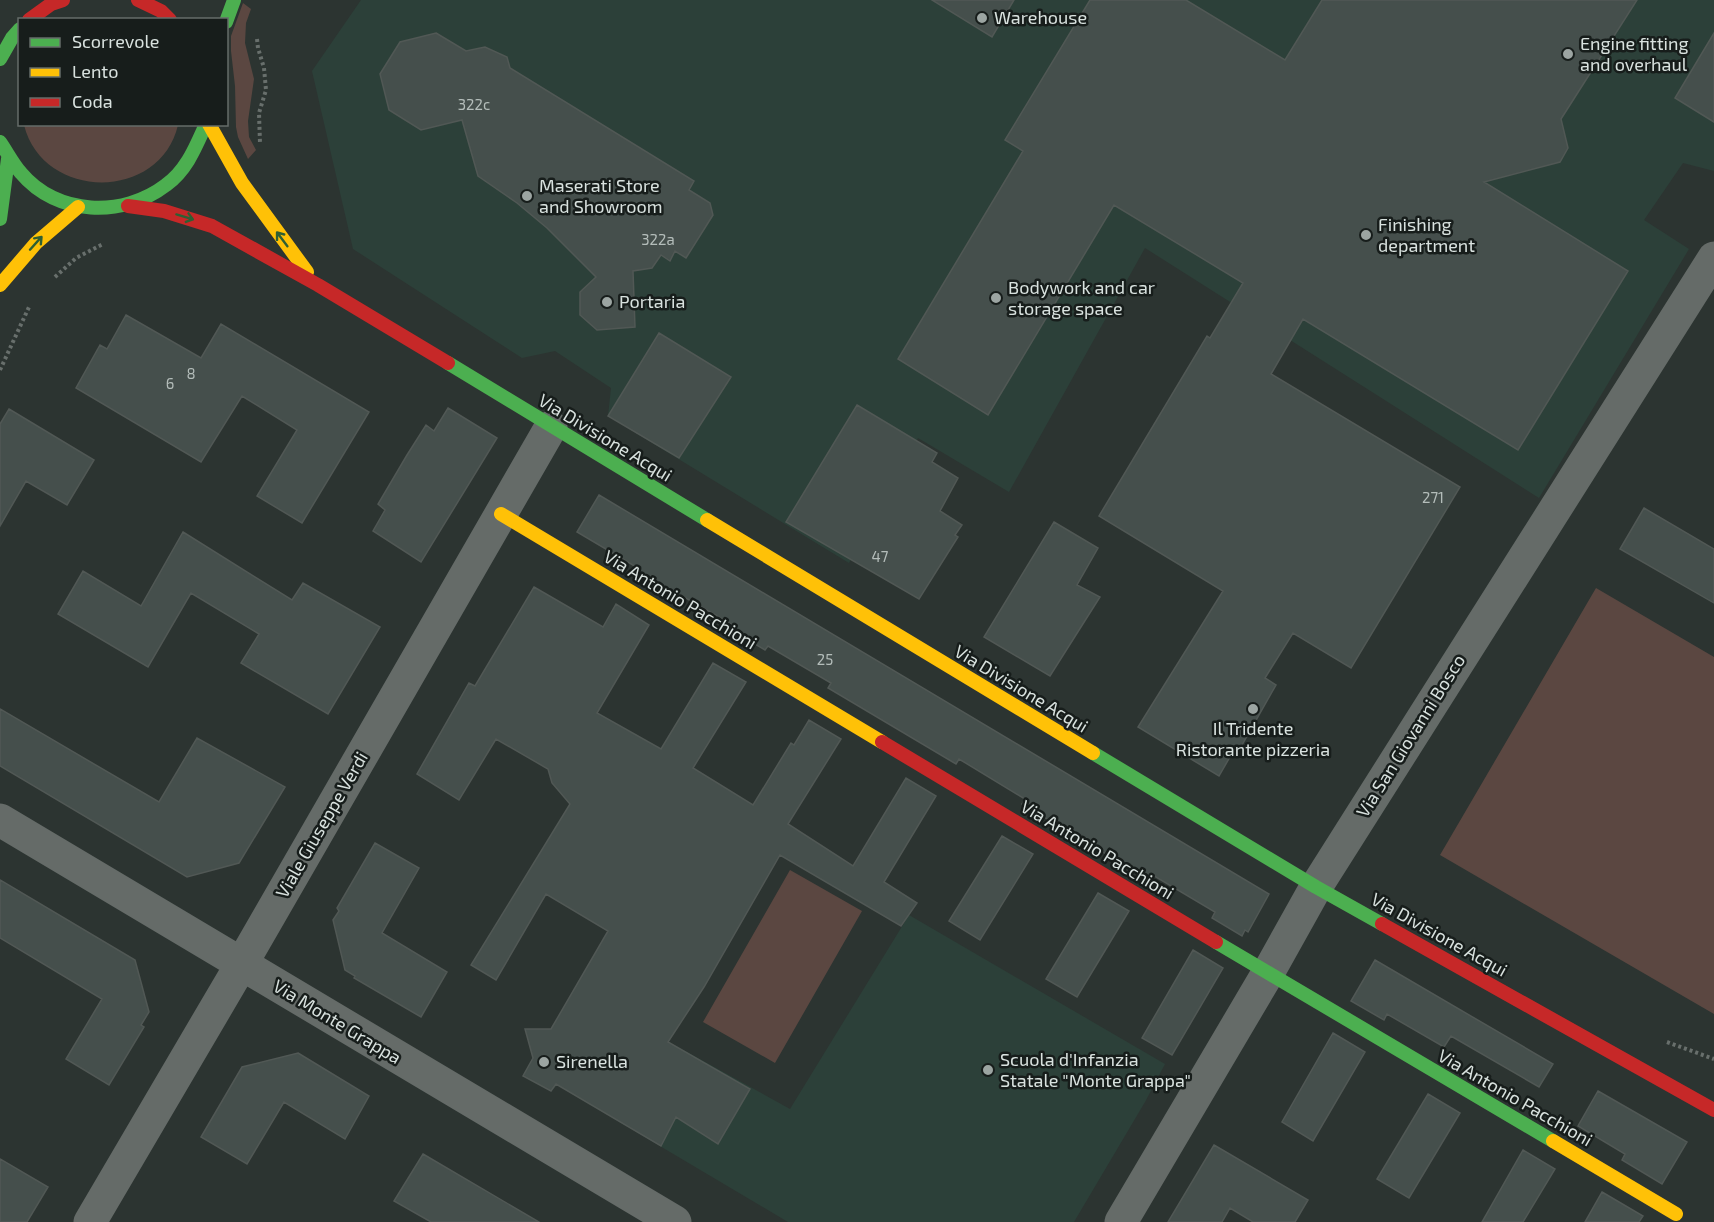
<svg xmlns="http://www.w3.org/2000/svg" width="1714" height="1222" font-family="'Exo 2',sans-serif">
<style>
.built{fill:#2c4039}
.green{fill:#5b4741}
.building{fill:#454f4c;stroke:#515855;stroke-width:1.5}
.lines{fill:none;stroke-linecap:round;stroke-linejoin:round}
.path{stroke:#686f6c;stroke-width:4;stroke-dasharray:3 3;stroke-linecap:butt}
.street{stroke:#656b68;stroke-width:33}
.fast{stroke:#4caf50;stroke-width:14}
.slow{stroke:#ffc107;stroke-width:14}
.jam{stroke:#c62828;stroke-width:14}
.oneway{stroke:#2f5f33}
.poi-dot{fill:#9ca5a2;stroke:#171d1b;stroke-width:2}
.labels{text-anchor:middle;stroke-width:5;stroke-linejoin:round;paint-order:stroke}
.number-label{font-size:15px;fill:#b4bdba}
.poi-label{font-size:18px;fill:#d9e2df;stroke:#171d1b;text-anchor:start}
.street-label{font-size:18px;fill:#d9e2df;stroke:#171d1b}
</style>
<rect width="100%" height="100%" fill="#2c3431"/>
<path class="built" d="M 361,0 L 1714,0 L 1714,171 L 1683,163 L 1644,220 L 1689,249 L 1539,498 L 1145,248 L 1009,492 L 918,438 L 849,563 L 608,416 L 611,388 L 555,351 L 522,358 L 353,249 L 312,71 Z
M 909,915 L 1165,1064 L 1145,1102 L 1074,1222 L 788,1222 L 557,1085 L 551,1091 L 523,1076 L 536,1053 L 529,1032 L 536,1029 L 550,1031 L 677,1027 L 669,1042 L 790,1109 Z"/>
<path class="green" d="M 243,3 L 251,9 L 246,23 L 245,43 L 254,79 L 248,121 L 249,137 L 256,150 L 248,159 L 238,137 L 236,127 L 235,86 L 231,51 L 231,36 Z
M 24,125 L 25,124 L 178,125 C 160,202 43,201 24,125 Z
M 1596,588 L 1714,657 L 1714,1014 L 1440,855 Z
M 790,870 L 862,911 L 775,1063 L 703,1022 Z"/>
<path class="building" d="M 932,0 L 1014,0 L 992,37 Z
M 1090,0 L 1186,0 L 1285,60 L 1322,0 L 1637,0 L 1561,119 L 1568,148 L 1560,162 L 1484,182 L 1628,271 L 1518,450 L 1303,319 L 1271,374 L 1460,487 L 1351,668 L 1293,633 L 1265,678 L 1276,685 L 1238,752 L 1234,750 L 1219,776 L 1138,727 L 1223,591 L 1099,516 L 1207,336 L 1210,338 L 1243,283 L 1114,205 L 988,415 L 898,359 L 1023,151 L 1005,140 Z
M 436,33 L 466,51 L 485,47 L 507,57 L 510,68 L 694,181 L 689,190 L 710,203 L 713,215 L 686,258 L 675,251 L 670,261 L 661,255 L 652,268 L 633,271 L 635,327 L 597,330 L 580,315 L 580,292 L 596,277 L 547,228 L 517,203 L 478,176 L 462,120 L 421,130 L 389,110 L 380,74 L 400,42 Z
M 1714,33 L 1714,122 L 1675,98 Z
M 126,315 L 201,358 L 221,324 L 369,412 L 302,523 L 257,496 L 297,430 L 242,396 L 201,462 L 76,388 L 100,345 L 107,349 Z
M 659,333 L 731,377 L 679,458 L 608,416 Z
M 857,405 L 937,453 L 932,462 L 958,478 L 940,511 L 962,525 L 955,535 L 958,537 L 919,599 L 786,522 Z
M 448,408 L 497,438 L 421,562 L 373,531 L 385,510 L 378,504 L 407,455 L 426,425 L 434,431 Z
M 9,409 L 94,460 L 67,505 L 26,481 L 0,526 L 0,424 Z
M 599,495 L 1269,894 L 1248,932 L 1245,930 L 1242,936 L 1212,918 L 1215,912 L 1151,874 L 1148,879 L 1022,804 L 1025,799 L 959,759 L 956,764 L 828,688 L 831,683 L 768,646 L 765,650 L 733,631 L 735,626 L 670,589 L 668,592 L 635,572 L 638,568 L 577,532 Z
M 1644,508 L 1714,549 L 1714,603 L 1620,549 Z
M 1054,522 L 1098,548 L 1077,585 L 1100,597 L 1050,676 L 984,637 Z
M 183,532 L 292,600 L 303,583 L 380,627 L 328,714 L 241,663 L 259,634 L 191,593 L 148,667 L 58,614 L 83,571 L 141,606 Z
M 534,587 L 603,627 L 616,604 L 649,625 L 597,713 L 661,749 L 713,663 L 746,682 L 693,768 L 753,805 L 791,743 L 794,745 L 809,720 L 841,739 L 788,824 L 853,866 L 906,778 L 936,796 L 884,882 L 917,903 L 901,926 L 780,855 L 704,987 L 668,1042 L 750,1089 L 718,1144 L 676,1117 L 661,1146 L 556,1084 L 551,1091 L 523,1076 L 533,1058 L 525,1029 L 551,1029 L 608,931 L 546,894 L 496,980 L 471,965 L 570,804 L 552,783 L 548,769 L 496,739 L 459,800 L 417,774 L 469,683 L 475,686 Z
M 0,709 L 159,802 L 197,738 L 285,787 L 239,863 L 187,877 L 0,766 Z
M 1002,836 L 1033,854 L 980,940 L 949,921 Z
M 375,843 L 419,868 L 382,933 L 447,972 L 421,1017 L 354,978 L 355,976 L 345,970 L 333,920 L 339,911 L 337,908 Z
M 0,880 L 135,960 L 149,1012 L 141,1025 L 144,1027 L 109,1085 L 66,1059 L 102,999 L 0,938 Z
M 1098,893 L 1129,911 L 1077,997 L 1046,979 Z
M 1193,950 L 1223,968 L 1172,1055 L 1142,1038 Z
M 1375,960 L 1553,1064 L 1539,1087 L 1451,1036 L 1444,1047 L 1387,1014 L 1384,1020 L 1351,1001 Z
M 1333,1033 L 1365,1052 L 1313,1141 L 1282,1122 Z
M 298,1053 L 369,1096 L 345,1139 L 284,1102 L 247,1164 L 201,1137 L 242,1067 Z
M 1598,1091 L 1687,1142 L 1662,1184 L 1622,1160 L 1625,1154 L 1578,1126 Z
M 1428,1094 L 1460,1113 L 1409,1198 L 1377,1179 Z
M 1214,1145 L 1308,1200 L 1295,1222 L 1253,1222 L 1230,1208 L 1222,1222 L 1168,1222 Z
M 1523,1150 L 1555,1169 L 1523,1222 L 1482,1222 Z
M 423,1154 L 539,1222 L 431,1222 L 394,1201 Z
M 0,1159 L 48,1187 L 27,1222 L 0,1222 Z
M 1602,1192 L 1643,1216 L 1639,1222 L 1585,1222 Z"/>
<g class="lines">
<path class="path" d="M 257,39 L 258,48 L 264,68 L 266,90 L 259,113 L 260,143
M 55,277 L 76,258 L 103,244
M 0,370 L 29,307
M 1667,1042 L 1714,1059"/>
<path class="street" d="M 0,820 L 675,1222
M 90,1222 L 241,965 L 551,427
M 1121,1222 L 1268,973 L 1316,887 L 1714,258"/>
<path class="fast" d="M 226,22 L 234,0
M 0,59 L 12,38 L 20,29
M 0,142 C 7,152 13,164 21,173 C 57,216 123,218 166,185 C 187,170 196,146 206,124
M 0,219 L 8,159
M 448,363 L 707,520
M 1093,753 L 1316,887 L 1382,924
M 1216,942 L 1553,1141"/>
<path class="slow" d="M 209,124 L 242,183 L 307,272
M 0,285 L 36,243 L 78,207
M 501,514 L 882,742
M 707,520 L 1093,753
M 1553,1141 L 1676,1214"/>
<path class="jam" d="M 138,0 L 161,11 L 170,20
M 29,20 L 51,4 L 63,0
M 128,206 L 164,211 L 212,226 L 318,285 L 448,363
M 882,742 L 1216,942
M 1382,924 L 1714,1110"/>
</g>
<defs><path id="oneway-shaft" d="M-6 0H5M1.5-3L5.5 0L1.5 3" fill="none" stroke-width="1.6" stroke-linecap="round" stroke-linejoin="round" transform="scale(1.5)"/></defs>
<g class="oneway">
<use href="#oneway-shaft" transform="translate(185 217) rotate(17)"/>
<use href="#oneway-shaft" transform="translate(282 239) rotate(-127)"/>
<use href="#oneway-shaft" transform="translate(36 243) rotate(-48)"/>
</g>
<g class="poi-dot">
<circle cx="982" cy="18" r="6"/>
<circle cx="1568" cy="54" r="6"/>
<circle cx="527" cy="196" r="6"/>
<circle cx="1366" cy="235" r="6"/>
<circle cx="996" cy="298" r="6"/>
<circle cx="607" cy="302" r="6"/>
<circle cx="1253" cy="709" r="6"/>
<circle cx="544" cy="1062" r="6"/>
<circle cx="988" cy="1070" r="6"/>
</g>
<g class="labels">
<g class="number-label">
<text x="474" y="110">322c</text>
<text x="658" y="245">322a</text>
<text x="191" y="379">8</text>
<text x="170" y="389">6</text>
<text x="1433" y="503">271</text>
<text x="880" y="562">47</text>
<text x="825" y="665">25</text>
</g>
<g class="poi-label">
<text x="994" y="24">Warehouse</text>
<text x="1580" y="50">Engine fitting<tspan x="1580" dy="21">and overhaul</tspan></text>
<text x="539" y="192">Maserati Store<tspan x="539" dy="21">and Showroom</tspan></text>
<text x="1378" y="231">Finishing<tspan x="1378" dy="21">department</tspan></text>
<text x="1008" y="294">Bodywork and car<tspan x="1008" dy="21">storage space</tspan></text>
<text x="619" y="308">Portaria</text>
<text x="1253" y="735" text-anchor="middle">Il Tridente<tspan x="1253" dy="21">Ristorante pizzeria</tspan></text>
<text x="1000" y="1066">Scuola d'Infanzia<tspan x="1000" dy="21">Statale "Monte Grappa"</tspan></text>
<text x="556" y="1068">Sirenella</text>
</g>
<g class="street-label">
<text transform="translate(605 438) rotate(31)" y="6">Via Divisione Acqui</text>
<text transform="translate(680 600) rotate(31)" y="6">Via Antonio Pacchioni</text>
<text transform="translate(1021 689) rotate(31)" y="6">Via Divisione Acqui</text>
<text transform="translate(1411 736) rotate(-58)" y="6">Via San Giovanni Bosco</text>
<text transform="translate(322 825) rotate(-60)" y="6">Viale Giuseppe Verdi</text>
<text transform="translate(1097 850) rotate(31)" y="6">Via Antonio Pacchioni</text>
<text transform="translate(1439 935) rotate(29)" y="6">Via Divisione Acqui</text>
<text transform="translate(337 1022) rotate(31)" y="6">Via Monte Grappa</text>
<text transform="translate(1515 1098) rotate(30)" y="6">Via Antonio Pacchioni</text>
</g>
</g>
<rect x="18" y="18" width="210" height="108" fill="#171d1b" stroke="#656c69" stroke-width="1.5"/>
<rect x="30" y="38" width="30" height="9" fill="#4caf50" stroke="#656c69" stroke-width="1.5"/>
<text x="72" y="48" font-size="18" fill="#d9e2df">Scorrevole</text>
<rect x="30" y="68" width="30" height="9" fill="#ffc107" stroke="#656c69" stroke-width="1.5"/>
<text x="72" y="78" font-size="18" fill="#d9e2df">Lento</text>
<rect x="30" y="98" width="30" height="9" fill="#c62828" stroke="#656c69" stroke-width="1.5"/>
<text x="72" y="108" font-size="18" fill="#d9e2df">Coda</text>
</svg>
